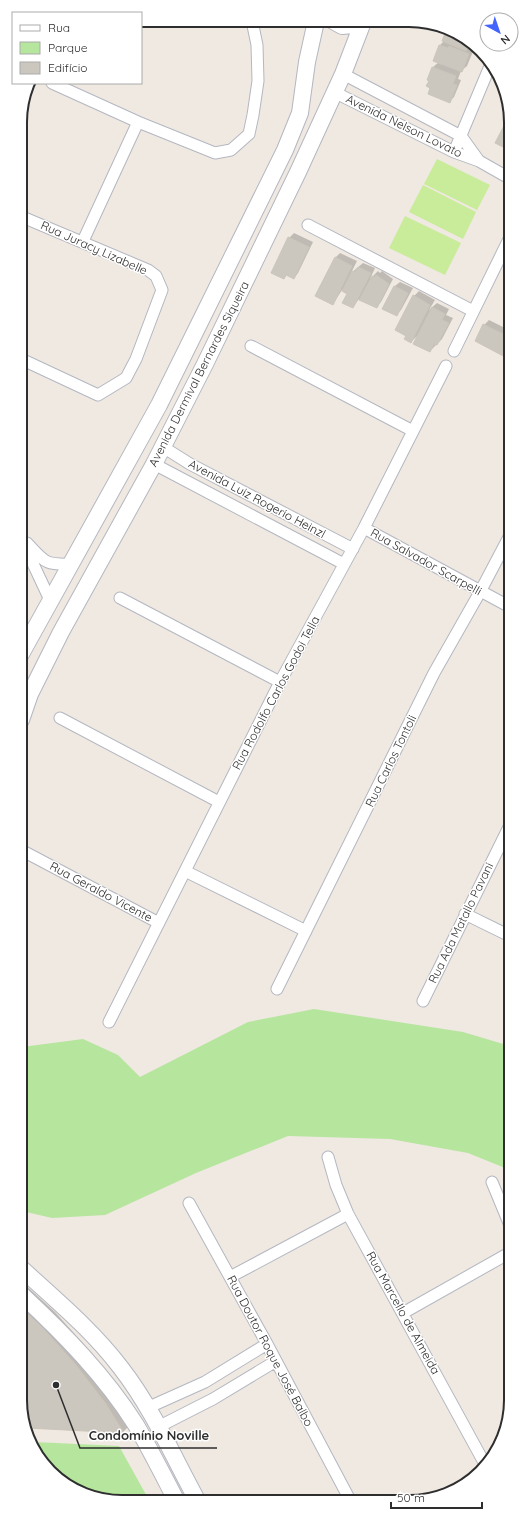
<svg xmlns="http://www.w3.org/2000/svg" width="531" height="1522" font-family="Quicksand,sans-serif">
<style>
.green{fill:#b6e59e}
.pitch{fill:#c9ec9a}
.shadow{fill:#0003}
.building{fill:#cbc7bf;stroke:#cbc5ba}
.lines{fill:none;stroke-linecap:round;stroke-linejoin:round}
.street-casing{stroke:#b4b7c1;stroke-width:13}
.secondary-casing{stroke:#b4b7c1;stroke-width:18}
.street{stroke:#fff;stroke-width:11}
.secondary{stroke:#fff;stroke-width:16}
.labels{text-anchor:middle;stroke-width:3;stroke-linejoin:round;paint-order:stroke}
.street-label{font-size:12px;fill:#2e2e2e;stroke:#fff}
.rim{fill:none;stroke:#2e2e2e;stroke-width:2}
.leader{fill:none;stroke:#2e2e2e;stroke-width:1.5}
.callout-dot{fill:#2e2e2e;stroke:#fff;stroke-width:1.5}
.callout-label{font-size:13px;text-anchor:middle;font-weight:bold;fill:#2e2e2e;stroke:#fff;stroke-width:3;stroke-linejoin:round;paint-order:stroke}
</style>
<rect width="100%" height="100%" fill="#efe9e1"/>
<path class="green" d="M 314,1009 L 463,1032 L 510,1046 L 510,1170 L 468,1153 L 390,1139 L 288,1136 L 196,1173 L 105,1215 L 52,1218 L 22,1211 L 22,1047 L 83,1039 L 118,1055 L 140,1077 L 248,1022 Z
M 34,1442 L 119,1446 L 149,1500 L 103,1500 L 50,1472 Z"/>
<path class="pitch" d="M 437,159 L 490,185 L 477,210 L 424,184 Z
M 423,185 L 476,212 L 463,239 L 409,212 Z
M 405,216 L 461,243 L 445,275 L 389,248 Z"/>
<path class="shadow" d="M 444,41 L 471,45 L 469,48 L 474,49 L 467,66 L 461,71 L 458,79 L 461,80 L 454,97 L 449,102 L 432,87 L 433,67 L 439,62 L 440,45 Z
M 294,233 L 313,242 L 298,273 L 294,278 L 287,274 L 284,278 L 289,238 Z
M 340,253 L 357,261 L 351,273 L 363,263 L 375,268 L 370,279 L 378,271 L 380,273 L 382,271 L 393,279 L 381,302 L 376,307 L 359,299 L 353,307 L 349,293 L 342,290 L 333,304 L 335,258 Z
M 509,278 L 509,284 L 507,283 Z
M 400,282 L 413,288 L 401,310 L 396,315 L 384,309 L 395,286 Z
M 419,291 L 435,300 L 429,310 L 437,303 L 449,309 L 446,315 L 453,318 L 442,339 L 430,351 L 419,334 L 411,342 L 407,335 L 414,296 Z
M 489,320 L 509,330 L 509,354 L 507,356 L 476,341 L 484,325 Z
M 22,1282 L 55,1312 L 90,1351 L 120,1390 L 137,1418 L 123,1432 L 26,1427 L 22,1420 Z"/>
<path class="building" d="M 446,31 L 474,46 L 474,47 L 469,45 L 466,51 L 442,41 Z
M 439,45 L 448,48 L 449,46 L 469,54 L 462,72 L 433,61 Z
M 432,67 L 456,76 L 453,84 L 457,85 L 450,103 L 428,94 L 430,88 L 426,86 L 429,81 L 427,80 Z
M 509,116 L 509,150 L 495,143 Z
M 288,237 L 309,247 L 294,279 L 286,275 L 284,279 L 271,273 Z
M 335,257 L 352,266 L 333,305 L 315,296 Z
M 358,267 L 371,273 L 353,308 L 342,303 L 347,294 L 342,291 L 352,271 L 355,272 Z
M 376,275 L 389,284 L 377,308 L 359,300 L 372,276 L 375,277 Z
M 394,286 L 408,293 L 397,316 L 382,309 Z
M 413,295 L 430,305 L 411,343 L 404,339 L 406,336 L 395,330 Z
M 432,307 L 445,314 L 442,320 L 449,323 L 437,345 L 434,344 L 430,352 L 413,344 Z
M 483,324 L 509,337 L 509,354 L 507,358 L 475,341 Z
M 22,1309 L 41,1326 L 76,1365 L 106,1404 L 124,1433 L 27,1428 L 22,1420 Z"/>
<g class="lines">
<g class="street-casing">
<path id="street" d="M 343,74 L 461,136 L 479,161
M 52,83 L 138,122 L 215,153 L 231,150 L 249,134 L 253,115 L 258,81 L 257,45 L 252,21
M 334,92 L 454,152 L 479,161 L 509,178
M 454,152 L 490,66
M 20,216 L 148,270 L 156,276 L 162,290 L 136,359 L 126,378 L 98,395 L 21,359
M 308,225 L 473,311
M 83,241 L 138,122
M 251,346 L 413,431
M 454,351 L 509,239
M 163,447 L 190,464 L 353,549
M 154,464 L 344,564
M 364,528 L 510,607
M 21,538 L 50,600
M 27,543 C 45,562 44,565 72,564
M 120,598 L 280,682
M 60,718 L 219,802
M 21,850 L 159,923
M 185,871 L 306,931
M 465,914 L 510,936
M 277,989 L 434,673 L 480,592 L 510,535
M 423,1001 L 510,825
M 109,1022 L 280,682 L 364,528 L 446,366
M 328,1157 L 336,1185 L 348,1214 L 486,1466
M 492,1182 L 511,1228
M 189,1203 L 267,1344 L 350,1500
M 230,1277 L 348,1214
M 403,1313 L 511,1252
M 147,1408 L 205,1382 L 267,1344
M 158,1427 L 213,1399 L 276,1361"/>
</g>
<g class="secondary-casing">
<path id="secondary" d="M 333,21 L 342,26 L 362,24
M 21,654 L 159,405 L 285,150 L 300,113 L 307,62 L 316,21
M 21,720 L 30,694 L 61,632 L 154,464 L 205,364 L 298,172 L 343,74 L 363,22
M 22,1269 C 56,1300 93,1331 121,1368 C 152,1408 173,1456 197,1500
M 22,1295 C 64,1334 105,1376 136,1425 C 150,1449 163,1475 176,1500"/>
</g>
<use href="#street" class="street"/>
<use href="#secondary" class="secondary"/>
</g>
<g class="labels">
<g class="street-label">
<text transform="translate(404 126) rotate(26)" y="4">Avenida Nelson Lovato</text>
<text transform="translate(94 248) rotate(24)" y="4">Rua Juracy Lizabelle</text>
<text transform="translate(199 374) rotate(-63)" y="4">Avenida Dermival Bernardes Siqueira</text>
<text transform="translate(257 499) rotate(28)" y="4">Avenida Luiz Rogerio Heinzl</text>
<text transform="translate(426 562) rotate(29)" y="4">Rua Salvador Scarpelli</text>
<text transform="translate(276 693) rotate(-62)" y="4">Rua Rodolfo Carlos Godoi Tella</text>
<text transform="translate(391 761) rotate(-64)" y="4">Rua Carlos Tontoli</text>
<text transform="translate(101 892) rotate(28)" y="4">Rua Geraldo Vicente</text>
<text transform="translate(461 923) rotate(-64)" y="4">Rua Ada Matallo Pavani</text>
<text transform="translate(403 1313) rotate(61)" y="4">Rua Marcello de Almeida</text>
<text transform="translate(270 1351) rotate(62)" y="4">Rua Doutor Roque José Balbo</text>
</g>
</g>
<path d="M0 0H531V1522H0ZM122 27H409A95 95 0 0 1 504 122V1400A95 95 0 0 1 409 1495H122A95 95 0 0 1 27 1400V122A95 95 0 0 1 122 27Z" fill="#fff" fill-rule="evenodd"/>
<path class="rim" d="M122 27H409A95 95 0 0 1 504 122V1400A95 95 0 0 1 409 1495H122A95 95 0 0 1 27 1400V122A95 95 0 0 1 122 27Z"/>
<path class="leader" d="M56 1385L80 1448H217"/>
<circle class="callout-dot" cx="56" cy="1385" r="4"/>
<g class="callout-label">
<text x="149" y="1440">Condomínio Noville</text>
</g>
<rect x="12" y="12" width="130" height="72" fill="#ffffff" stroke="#ababab"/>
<rect x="20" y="25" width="20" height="6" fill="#ffffff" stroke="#ababab"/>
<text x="48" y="32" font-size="12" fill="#2e2e2e">Rua</text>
<rect x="20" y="42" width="20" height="12" fill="#b6e59e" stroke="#ababab"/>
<text x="48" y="52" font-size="12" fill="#2e2e2e">Parque</text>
<rect x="20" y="62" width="20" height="12" fill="#cbc7bf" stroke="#ababab"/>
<text x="48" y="72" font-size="12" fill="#2e2e2e">Edifício</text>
<g transform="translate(499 32) rotate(140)"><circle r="19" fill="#ffffff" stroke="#ababab"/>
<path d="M0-3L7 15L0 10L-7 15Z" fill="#4264fb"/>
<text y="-6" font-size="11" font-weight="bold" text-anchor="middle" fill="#2e2e2e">N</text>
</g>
<path d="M391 1502v6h91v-6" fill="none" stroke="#2e2e2e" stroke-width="2"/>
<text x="397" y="1502" font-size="12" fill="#2e2e2e" stroke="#ffffff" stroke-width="3" paint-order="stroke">50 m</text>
</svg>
